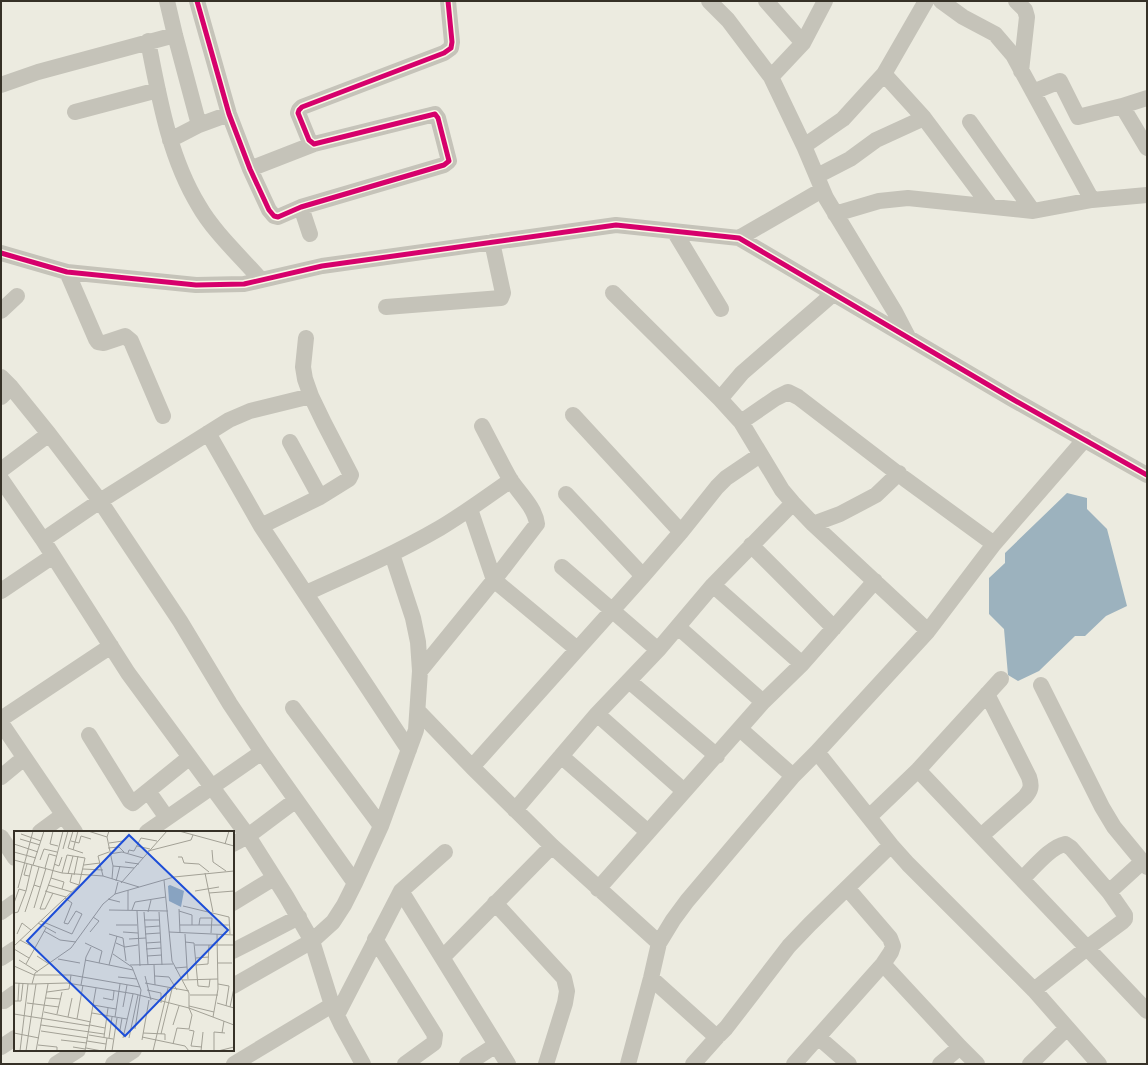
<svg xmlns="http://www.w3.org/2000/svg" width="1148" height="1065" font-family="'Titillium Web',sans-serif">
<style>
.water{fill:#9cb2be}
.lines{fill:none;stroke-linecap:round;stroke-linejoin:round}
.minor{stroke:#c5c3b9;stroke-width:16}
.cycleway-casing{stroke:#faf7e7;stroke-width:8}
.cycleway{stroke:#d6006c;stroke-width:5}
.inset-road{fill:none;stroke:#a3a196;stroke-width:1}
.view{fill:#1d4ed8;fill-opacity:0.15;stroke:#1d4ed8;stroke-width:2}
.inset-edge{fill:none;stroke:#363127;stroke-width:2}
</style>
<rect width="100%" height="100%" fill="#ecebe0"/>
<path class="water" d="M 1067,493 L 1087,498 L 1087,509 L 1107,529 L 1127,606 L 1106,616 L 1085,636 L 1075,636 L 1039,671 L 1018,681 L 1008,675 L 1004,629 L 989,614 L 989,578 L 1005,563 L 1005,553 Z"/>
<g class="lines">
<path class="minor" d="M 167,1 L 175,35 L 199,125
M 197,1 L 229,114 L 250,169 L 269,210 L 274,216 L 278,217 L 301,207 L 444,165 L 449,161 L 438,118 L 435,114 L 314,144 L 309,140 L 298,113 L 299,110 L 302,107 L 444,53 L 451,48 L 452,42 L 448,1
M 709,1 L 728,20 L 771,77 L 804,146 L 826,198 L 895,312 L 908,337
M 766,1 L 803,43
M 941,1 L 963,17 L 995,34 L 1013,55 L 1092,200
M 1016,1 L 1025,10 L 1027,17 L 1021,71
M 148,41 C 159,97 169,157 199,206 C 213,231 242,258 261,280
M 884,74 L 924,118 L 990,206
M 771,77 L 803,43 L 825,1
M 1,85 L 38,72 L 175,35
M 1033,92 L 1060,81 L 1078,117 L 1122,106 L 1147,98
M 1122,106 L 1147,148
M 75,112 L 158,90
M 970,122 L 1033,211
M 170,140 L 199,125 L 229,114
M 804,146 L 843,119 L 884,74 L 926,1
M 250,169 L 314,144
M 817,176 L 850,159 L 876,140 L 924,118
M 301,207 L 310,234
M 835,214 L 879,201 L 908,198 L 1033,211 L 1092,200 L 1147,195
M 674,231 L 721,309
M 739,238 L 822,190
M 1,253 L 67,272 L 196,285 L 244,284 L 322,266 L 616,225 L 739,238 L 1014,400 L 1147,475
M 67,272 L 96,339 L 98,342 L 104,343 L 125,336 L 131,341 L 163,416
M 613,293 L 720,399 L 741,422 L 782,490 L 793,503 L 813,524 L 928,631
M 386,307 L 501,298 L 503,293 L 492,242
M 1,311 L 17,296
M 1,377 L 11,387 L 49,434 L 100,501 L 180,621 L 230,704 L 262,752 L 355,883
M 1,397 L 11,387
M 720,399 L 742,373 L 833,294
M 573,415 L 681,532
M 741,422 L 776,398 L 788,392 L 798,397 L 905,479 L 994,544
M 208,433 L 261,526 L 409,750
M 290,442 L 320,497
M 1,470 L 49,434
M 1,479 L 43,540 L 128,673 L 248,836 L 286,896 L 312,941 L 332,1005 L 342,1026 L 363,1064
M 566,494 L 643,576
M 470,509 L 494,580 L 577,649
M 813,524 L 840,514 L 876,495 L 899,473
M 261,526 L 320,497 L 349,479 L 351,475 L 324,423 L 311,396 L 305,379 L 303,367 L 306,338
M 43,540 L 100,501 L 229,420 L 250,411 L 311,396
M 751,545 L 834,628
M 562,567 L 658,650
M 713,585 L 802,664
M 1,591 L 53,556
M 306,593 C 351,573 397,553 440,528 C 465,513 488,496 511,480
M 678,627 L 763,702
M 420,671 L 494,580 L 537,524 C 535,507 519,493 510,479 C 500,461 491,443 482,426
M 629,681 L 717,756
M 1041,685 L 1102,807 L 1114,827 L 1147,867
M 293,708 L 381,826
M 418,711 L 472,767 L 552,846 L 659,943
M 597,714 L 684,791
M 1,719 L 111,646
M 1,723 L 75,832
M 740,729 L 793,776
M 89,735 L 130,801 L 133,803 L 190,757
M 817,752 L 891,845 L 908,864 L 1034,990 L 1099,1064
M 561,756 L 648,832
M 472,767 L 643,576 L 681,532 L 717,487 L 726,478 L 760,455
M 918,770 L 1147,1011
M 1,777 L 24,758
M 148,791 L 167,818
M 515,810 L 597,714 L 658,650 L 713,585 L 793,503
M 869,817 L 918,770 L 1001,679
M 40,832 L 63,815
M 147,832 L 262,752
M 981,836 L 1025,797 C 1031,790 1032,786 1029,777 L 987,694
M 1,837 L 15,858
M 233,844 L 248,836 L 296,800
M 1022,879 C 1033,869 1050,847 1065,844 L 1071,848 L 1109,892 L 1125,915 L 1125,919 L 1122,922 L 1087,948 L 1034,990
M 598,889 L 763,702 L 802,664 L 875,581
M 401,891 L 508,1064
M 1109,892 L 1142,862
M 233,903 L 274,878
M 495,903 L 564,978 L 567,991 L 565,1003 L 546,1064
M 1,912 L 15,902
M 375,939 L 435,1035 L 434,1043 L 405,1064
M 233,951 L 299,917
M 443,957 L 552,846
M 1,958 L 15,949
M 883,964 L 960,1047 L 977,1064
M 651,978 L 711,1032 L 719,1035 L 726,1028 L 789,946 L 810,924 L 891,845
M 233,986 L 312,941 L 333,922 L 344,905 L 355,883 L 381,826 L 416,730 L 420,671 L 418,642 L 413,618 L 392,554
M 4,1001 L 15,993
M 337,1015 L 401,891 L 445,852
M 818,1037 L 849,1064
M 1,1047 L 15,1038
M 56,1064 L 78,1050
M 113,1064 L 134,1050
M 234,1064 L 332,1005
M 467,1064 L 496,1045
M 628,1064 L 651,978 L 659,943 L 673,920 L 687,901 L 793,776 L 817,752 L 928,631 L 994,544 L 1085,439
M 693,1064 L 719,1035
M 794,1064 L 883,964 L 891,952 L 893,946 L 890,938 L 847,888
M 940,1064 L 960,1047
M 1030,1064 L 1067,1028"/>
<g class="cycleway-casing">
<path id="cycleway" d="M 197,1 L 229,114 L 250,169 L 269,210 L 274,216 L 278,217 L 301,207 L 444,165 L 449,161 L 438,118 L 435,114 L 314,144 L 309,140 L 298,113 L 299,110 L 302,107 L 444,53 L 451,48 L 452,42 L 448,1
M 1,253 L 67,272 L 196,285 L 244,284 L 322,266 L 616,225 L 739,238 L 1014,400 L 1147,475"/>
</g>
<use href="#cycleway" class="cycleway"/>
</g>
<g transform="translate(14 831)">
<rect width="220" height="220" fill="#ecebe0"/>
<path d="M 156,54 L 170,60 L 167,76 L 155,70 L 154,55 Z" fill="#9cb2be"/>
<path class="inset-road" d="M 39,0 L 36,13 L 44,15M 59,0 L 54,17 L 69,22M 74,0 L 93,6M 95,0 L 93,6 L 99,35 L 98,48M 165,0 L 220,15M 7,3 L 27,10M 6,8 L 26,14M 57,10 L 65,12 L 67,5 L 77,8M 95,12 L 109,10M 0,13 L 24,21M 211,13 L 215,0M 123,15 L 136,18M 94,17 L 105,16 L 110,21M 49,18 L 54,0M 59,19 L 64,0M 198,19 L 199,31 L 212,40M 134,20 L 177,9 L 179,4M 0,21 L 22,27M 114,22 L 115,19 L 120,20 L 127,7 L 143,10M 95,23 L 108,21 L 129,27M 164,26 L 168,26 L 170,32 L 185,33 L 195,41M 0,29 L 48,42 L 89,45 L 125,56M 26,29 L 30,18 L 43,21M 111,31 L 125,33M 13,33 L 10,44 L 15,45M 40,33 L 45,35 L 48,26M 19,34 L 30,0M 70,34 L 86,32M 99,35 L 120,37M 31,37 L 35,23 L 42,25M 69,38 L 89,39M 191,42 L 199,81M 54,43 L 59,25M 58,43 L 56,51 L 65,54M 60,44 L 64,25M 89,45 L 84,25 L 95,21M 37,47 L 26,78 L 31,78 L 39,62M 150,49 L 158,130 L 175,162 L 175,177 L 178,184 L 175,198 L 163,197 L 159,213M 102,50 L 106,35M 107,52 L 153,0M 20,54 L 25,36M 34,54 L 58,61M 4,57 L 19,0M 48,58 L 50,51 L 37,47 L 49,0M 31,60 L 52,66M 181,60 L 205,56M 195,62 L 220,60M 101,63 L 104,51M 94,68 L 106,71M 0,72 L 5,58 L 12,60M 169,75 L 215,86 L 216,103M 20,77 L 32,37M 165,78 L 166,102M 95,79 L 154,80M 114,79 L 114,59M 118,79 L 121,71 L 152,66M 123,80 L 126,135M 165,80 L 178,84 L 178,94M 11,81 L 20,54 L 26,56M 130,81 L 134,134M 134,81 L 137,69M 145,81 L 148,134M 0,82 L 4,81 L 12,60 L 18,34M 130,89 L 145,89M 27,90 L 58,103 L 68,83 L 62,80 L 54,93 L 50,92 L 58,72 L 51,67M 24,92 L 42,102M 102,94 L 123,94M 166,94 L 216,94M 185,94 L 186,87 L 198,87 L 197,102M 131,96 L 146,95M 30,100 L 46,109 L 62,111M 76,101 L 85,90 L 79,86M 109,101 L 124,102M 155,101 L 220,104M 3,103 L 8,92 L 17,99M 95,103 L 109,107 L 112,130M 131,103 L 146,102M 115,108 L 132,107M 6,109 L 21,117M 171,111 L 180,112 L 184,155 L 195,156 L 196,148M 71,112 L 88,120 L 85,132M 102,112 L 111,116 L 124,114M 132,112 L 147,111M 181,114 L 220,114M 0,115 L 65,54 L 71,27 L 53,24 L 48,42M 0,118 L 15,127M 132,118 L 147,117M 99,123 L 118,136 L 127,159 L 121,198M 23,125 L 35,133M 133,125 L 148,124M 182,127 L 195,126M 44,128 L 66,132M 5,129 L 24,141M 71,129 L 119,139M 204,132 L 218,132M 12,133 L 32,97M 95,134 L 103,105M 116,134 L 159,133M 140,134 L 141,154M 182,134 L 194,133 L 195,114M 0,135 L 20,144 L 57,144 L 126,156M 173,136 L 174,148M 161,137 L 173,136 L 171,103M 131,145 L 137,169M 141,145 L 155,146 L 163,159M 104,146 L 123,148M 168,149 L 204,148M 0,152 L 18,153 L 21,142 L 57,117 L 89,73 L 101,63 L 160,46 L 220,40M 131,152 L 175,160M 18,153 L 53,152 L 121,163 L 175,177 L 220,194M 204,153 L 215,155 L 212,175M 67,154 L 72,126 L 77,116M 133,159 L 147,162 L 147,172M 33,161 L 55,158 L 57,144M 176,164 L 204,164M 32,167 L 47,168M 89,167 L 99,169 L 100,160M 1,170 L 7,170 L 9,152M 4,170 L 5,152M 13,172 L 45,176M 203,172 L 220,177M 79,174 L 102,178M 175,175 L 200,181M 109,176 L 113,154M 216,176 L 220,157M 30,181 L 77,191M 78,182 L 113,188M 0,183 L 76,195M 43,183 L 48,161M 54,186 L 58,167M 101,186 L 106,153M 199,186 L 204,158 L 203,103M 63,188 L 69,154M 27,194 L 90,203M 76,194 L 91,197M 159,194 L 165,175M 106,199 L 108,187M 175,199 L 180,200 L 177,215 L 188,216M 27,200 L 74,207M 0,202 L 25,207M 129,202 L 151,203 L 151,209M 208,202 L 210,190M 147,203 L 158,158M 75,204 L 99,208M 90,206 L 94,177M 128,206 L 171,215 L 175,220M 95,207 L 98,186M 109,207 L 119,163M 115,207 L 124,164M 47,209 L 73,212M 128,209 L 135,169M 73,210 L 92,213M 24,214 L 43,216 L 43,220M 59,216 L 71,218M 72,217 L 88,220M 6,220 L 14,153M 12,220 L 22,153M 22,220 L 34,153M 71,220 L 82,157M 91,220 L 93,207M 98,220 L 103,187M 139,220 L 154,157M 187,220 L 189,201M 200,220 L 200,201 L 211,202M 204,220 L 220,216"/>
<path class="view" d="M 115,4 L 214,99 L 111,205 L 13,110 Z"/>
<rect width="220" height="220" class="inset-edge"/>
</g>
<rect width="1148" height="1065" fill="none" stroke="#363127" stroke-width="4"/>
</svg>
